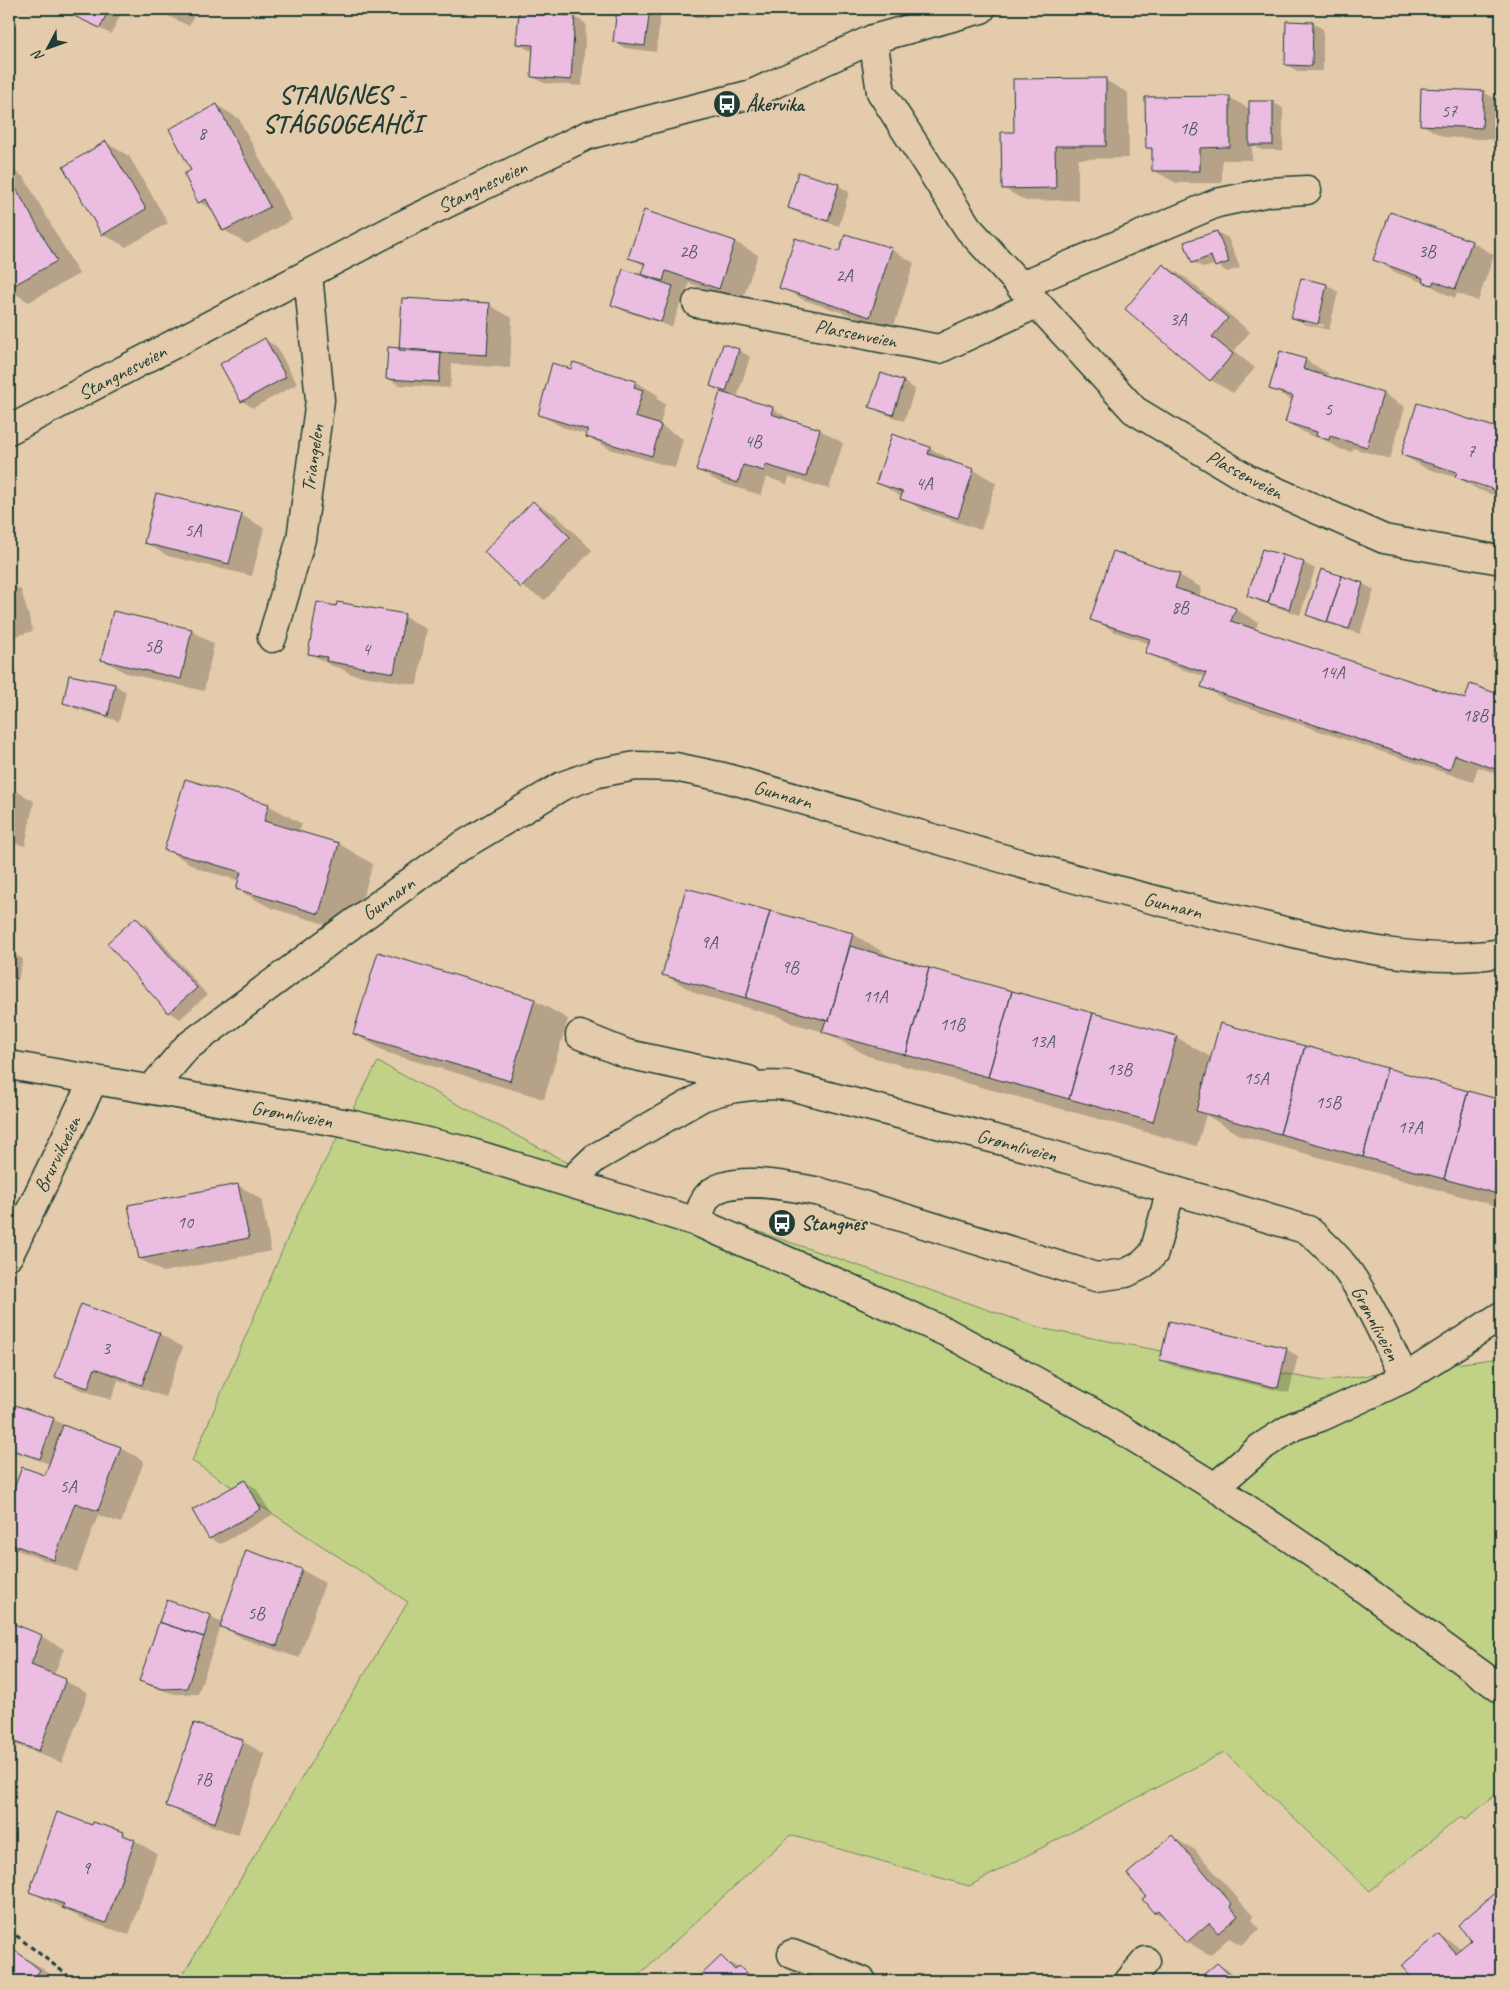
<svg xmlns="http://www.w3.org/2000/svg" width="1510" height="1990" font-family="Caveat,sans-serif">
<style>
.green{fill:#c1d287;stroke:#70885e}
.shadow{fill:#0003;fill-rule:evenodd}
.building{fill:#ebbde1;stroke:#1f3d34}
.lines{fill:none;stroke-linecap:round;stroke-linejoin:round}
.minor-casing{stroke:#1f3d34;stroke-width:31}
.major-casing{stroke:#1f3d34;stroke-width:31}
.path{stroke:#1f3d34;stroke-width:3;stroke-dasharray:5 4;stroke-linecap:butt}
.minor{stroke:#e3cbab;stroke-width:28}
.major{stroke:#e3cbab;stroke-width:28}
.labels{text-anchor:middle;stroke-width:4;stroke-linejoin:round;paint-order:stroke}
.number-label{font-size:18px;fill:#525d5f}
.poi-label{font-size:20px;font-weight:bold;fill:#1f3d34;stroke:#e3cbab;text-anchor:start}
.street-label{font-size:20px;fill:#1f3d34;stroke:#e3cbab}
.district-label{font-size:25px;font-weight:bold;letter-spacing:1px;fill:#1f3d34;stroke:#e3cbab}
</style>
<rect width="100%" height="100%" fill="#e3cbab"/>
<filter id="ink" filterUnits="userSpaceOnUse"><feTurbulence type="fractalNoise" baseFrequency=".02" numOctaves="2"/><feDisplacementMap in="SourceGraphic" scale="10" xChannelSelector="R" yChannelSelector="G"/><feConvolveMatrix kernelMatrix="1 2 1 2 8 2 1 2 1" color-interpolation-filters="sRGB"/></filter>
<g filter="url(#ink)">
<path class="green" d="M 378,1062 L 587,1173 L 1044,1329 L 1323,1381 L 1501,1358 L 1501,1790 L 1466,1819 L 1461,1816 L 1370,1891 L 1224,1752 L 969,1886 L 790,1835 L 632,1981 L 179,1981 L 408,1602 L 192,1461 L 304,1200 Z"/>
<path class="shadow" d="M 60,9 L 123,9 L 111,34 Z
M 154,9 L 197,9 L 189,26 Z
M 618,9 L 656,9 L 661,12 L 656,52 L 625,48 L 614,42 Z
M 663,9 L 709,9 L 708,19 L 673,14 Z
M 575,17 L 586,24 L 582,86 L 544,83 L 533,77 L 534,50 L 529,50 L 518,44 Z
M 1312,23 L 1323,29 L 1323,71 L 1297,71 L 1286,64 Z
M 1105,80 L 1128,93 L 1129,158 L 1078,159 L 1078,200 L 1026,201 L 1003,188 L 1015,133 Z
M 1483,92 L 1501,102 L 1501,140 L 1444,137 L 1421,124 Z
M 1229,97 L 1251,110 L 1272,102 L 1283,108 L 1283,150 L 1262,150 L 1252,145 L 1252,160 L 1222,160 L 1222,183 L 1176,183 L 1153,170 L 1153,150 L 1147,147 Z
M 217,105 L 239,119 L 292,220 L 247,244 L 224,230 L 213,210 L 199,202 L 192,171 Z
M 106,143 L 129,156 L 168,223 L 126,247 L 103,234 Z
M 9,168 L 24,177 L 79,274 L 29,302 L 9,290 Z
M 838,185 L 849,192 L 839,226 L 800,214 L 789,208 Z
M 645,212 L 735,242 L 758,255 L 742,301 L 689,283 L 686,294 L 684,293 L 672,327 L 624,311 L 613,305 L 651,278 L 643,273 L 645,266 L 630,257 Z
M 1391,214 L 1472,242 L 1494,255 L 1478,301 L 1457,293 L 1455,298 L 1446,294 L 1428,284 L 1397,273 L 1375,260 Z
M 1217,232 L 1228,238 L 1240,268 L 1227,272 L 1216,264 L 1204,268 L 1193,262 Z
M 845,235 L 892,250 L 914,263 L 893,329 L 804,300 L 781,287 L 840,254 Z
M 1164,265 L 1186,278 L 1250,332 L 1234,351 L 1255,368 L 1233,393 L 1211,380 L 1127,309 Z
M 1327,285 L 1338,292 L 1329,330 L 1304,324 L 1293,317 ZM 1303,320 L 1324,325 L 1324,327 L 1303,322 Z
M 489,305 L 512,318 L 510,368 L 452,364 L 450,388 L 399,385 L 387,378 L 400,350 Z
M 265,340 L 276,346 L 297,384 L 253,408 L 242,401 Z
M 723,346 L 739,350 L 750,357 L 737,398 L 772,408 L 795,423 L 820,430 L 843,443 L 829,489 L 789,477 L 787,484 L 766,477 L 761,495 L 721,483 L 698,470 L 721,392 L 711,386 Z
M 1305,360 L 1328,373 L 1327,377 L 1383,394 L 1405,407 L 1390,459 L 1353,448 L 1352,452 L 1340,449 L 1323,439 L 1309,435 L 1286,422 L 1293,401 L 1270,388 Z
M 572,370 L 636,382 L 658,395 L 657,399 L 665,404 L 660,425 L 683,439 L 675,468 L 610,449 L 587,436 L 588,435 L 562,427 L 539,414 Z
M 882,375 L 904,382 L 915,389 L 904,421 L 882,413 L 871,407 Z
M 1418,404 L 1501,430 L 1501,490 L 1473,482 L 1477,486 L 1501,493 L 1501,497 L 1479,490 L 1458,478 L 1425,468 L 1403,455 Z
M 893,435 L 930,448 L 953,461 L 952,463 L 974,470 L 996,483 L 981,530 L 924,511 L 877,482 Z
M 533,502 L 556,515 L 592,550 L 545,600 L 522,587 L 486,552 Z
M 241,515 L 264,528 L 252,576 L 168,556 L 146,543 Z
M 1262,550 L 1304,563 L 1315,569 L 1300,615 L 1260,602 L 1249,595 Z
M 1322,571 L 1363,584 L 1374,590 L 1360,634 L 1319,621 L 1308,615 Z
M 1179,575 L 1202,588 L 1199,597 L 1235,609 L 1258,622 L 1255,631 L 1466,701 L 1471,686 L 1501,696 L 1501,775 L 1478,767 L 1473,782 L 1226,700 L 1203,687 L 1206,677 L 1170,665 L 1147,652 L 1150,644 L 1115,632 L 1092,619 Z
M 9,583 L 21,590 L 33,631 L 12,637 L 13,640 L 9,641 Z
M 338,607 L 404,616 L 427,629 L 417,685 L 351,674 L 340,668 L 332,666 L 309,653 Z
M 192,631 L 214,644 L 204,691 L 126,673 L 103,660 Z
M 98,681 L 115,685 L 126,692 L 119,721 L 76,709 L 65,702 Z
M 9,787 L 34,801 L 25,846 L 9,842 Z
M 268,805 L 302,824 L 299,832 L 339,844 L 373,864 L 352,932 L 271,908 L 237,889 L 240,881 L 199,869 L 165,849 Z
M 687,889 L 853,934 L 896,960 L 1176,1037 L 1212,1058 L 1221,1024 L 1501,1101 L 1501,1207 L 1241,1136 L 1206,1115 L 1197,1146 L 868,1056 L 825,1032 L 791,1023 L 781,1017 L 697,994 L 663,974 Z
M 136,919 L 147,925 L 207,995 L 180,1019 L 169,1012 L 108,943 Z
M 9,952 L 23,959 L 18,980 L 9,978 Z
M 534,1000 L 568,1019 L 544,1099 L 388,1053 L 354,1034 Z
M 9,1001 L 16,1005 L 14,1016 L 9,1015 Z
M 238,1185 L 261,1199 L 271,1251 L 163,1272 L 140,1259 Z
M 81,1305 L 160,1334 L 183,1347 L 165,1397 L 118,1380 L 111,1400 L 79,1389 L 56,1376 Z
M 1287,1350 L 1298,1356 L 1289,1393 L 1173,1366 L 1161,1360 Z
M 9,1405 L 53,1419 L 64,1425 L 64,1427 L 121,1448 L 144,1461 L 121,1523 L 98,1515 L 77,1572 L 20,1551 L 9,1545 L 9,1506 L 22,1468 L 45,1477 L 50,1464 L 9,1450 Z
M 245,1482 L 256,1488 L 272,1515 L 221,1544 L 209,1538 Z
M 246,1551 L 302,1570 L 325,1583 L 299,1658 L 244,1639 L 221,1626 L 198,1694 L 175,1694 L 152,1687 L 141,1681 L 167,1602 L 211,1616 L 222,1623 Z
M 9,1623 L 41,1636 L 64,1649 L 54,1675 L 88,1693 L 62,1763 L 9,1742 Z
M 242,1741 L 265,1754 L 238,1835 L 190,1818 L 168,1805 Z
M 94,1823 L 124,1834 L 157,1854 L 129,1935 L 87,1921 L 31,1892 Z
M 1172,1837 L 1195,1850 L 1254,1917 L 1252,1920 L 1260,1929 L 1241,1945 L 1229,1938 L 1210,1955 L 1187,1942 L 1167,1919 L 1155,1912 L 1144,1899 L 1148,1896 Z
M 1498,1892 L 1501,1893 L 1501,1981 L 1417,1981 L 1403,1966 L 1439,1935 L 1462,1949 L 1473,1940 Z
M 9,1951 L 15,1955 L 17,1953 L 39,1966 L 59,1981 L 9,1981 Z
M 721,1958 L 762,1981 L 697,1981 Z
M 1217,1964 L 1240,1977 L 1244,1981 L 1198,1981 Z"/>
<path class="building" d="M 59,9 L 109,9 L 100,28 Z
M 156,9 L 168,9 L 166,14 Z
M 617,9 L 650,9 L 645,46 L 613,42 Z
M 519,12 L 575,16 L 571,80 L 531,77 L 533,45 L 516,44 Z
M 1286,21 L 1313,22 L 1312,66 L 1285,65 Z
M 1106,78 L 1106,146 L 1055,146 L 1056,188 L 1002,189 L 1001,132 L 1014,132 L 1013,79 Z
M 1421,88 L 1484,91 L 1482,128 L 1420,125 Z
M 1230,96 L 1230,147 L 1200,148 L 1200,171 L 1152,171 L 1152,148 L 1146,148 L 1145,97 Z
M 1249,101 L 1273,101 L 1273,145 L 1249,145 Z
M 217,104 L 270,207 L 223,231 L 206,199 L 198,203 L 184,174 L 191,170 L 169,129 Z
M 106,141 L 146,209 L 102,235 L 63,167 Z
M 798,172 L 839,184 L 828,221 L 788,208 Z
M 9,176 L 57,261 L 9,288 Z
M 644,210 L 735,241 L 719,289 L 666,271 L 663,281 L 641,274 L 645,263 L 628,258 Z
M 1390,212 L 1472,241 L 1455,289 L 1434,281 L 1432,285 L 1422,282 L 1423,278 L 1373,260 Z
M 1217,231 L 1229,262 L 1215,267 L 1211,256 L 1192,263 L 1184,242 Z
M 845,234 L 892,248 L 870,317 L 779,288 L 795,238 L 839,252 Z
M 1163,264 L 1228,318 L 1212,337 L 1233,354 L 1210,381 L 1125,309 Z
M 623,269 L 673,286 L 661,322 L 611,305 Z
M 1301,278 L 1327,284 L 1318,324 L 1291,318 Z
M 402,298 L 490,303 L 487,355 L 399,350 Z
M 265,338 L 286,377 L 241,402 L 220,364 Z
M 723,344 L 739,349 L 726,392 L 710,386 Z
M 388,347 L 441,352 L 439,382 L 386,379 Z
M 1280,351 L 1306,359 L 1303,369 L 1383,393 L 1367,447 L 1330,436 L 1329,440 L 1316,436 L 1317,432 L 1285,422 L 1293,396 L 1269,389 Z
M 573,362 L 636,381 L 634,387 L 643,390 L 635,417 L 661,425 L 652,456 L 586,437 L 588,430 L 538,415 L 552,363 L 571,369 Z
M 881,373 L 904,381 L 893,415 L 869,407 Z
M 720,392 L 773,407 L 771,414 L 820,429 L 806,477 L 766,465 L 764,471 L 743,465 L 738,483 L 696,470 Z
M 1417,403 L 1501,429 L 1501,492 L 1455,477 L 1457,472 L 1401,455 Z
M 892,434 L 930,447 L 928,454 L 974,469 L 958,518 L 900,499 L 903,492 L 876,483 Z
M 156,493 L 242,514 L 229,564 L 144,543 Z
M 533,501 L 570,537 L 521,588 L 484,552 Z
M 1262,549 L 1283,555 L 1268,603 L 1247,596 Z
M 1113,551 L 1180,574 L 1175,588 L 1236,608 L 1231,621 L 1465,699 L 1470,684 L 1501,695 L 1501,771 L 1455,755 L 1450,770 L 1201,687 L 1206,673 L 1145,653 L 1150,639 L 1090,620 Z
M 1283,555 L 1304,562 L 1289,609 L 1268,603 Z
M 1321,569 L 1342,576 L 1327,622 L 1306,615 Z
M 1342,576 L 1363,583 L 1349,629 L 1327,622 Z
M 317,602 L 336,606 L 337,602 L 405,614 L 394,673 L 326,661 L 327,657 L 308,654 Z
M 113,611 L 192,629 L 181,679 L 101,660 Z
M 1501,630 L 1501,659 L 1493,657 Z
M 69,675 L 115,684 L 108,716 L 63,703 Z
M 185,779 L 269,804 L 264,821 L 339,843 L 319,914 L 236,889 L 241,872 L 164,850 Z
M 9,785 L 12,786 L 9,802 Z
M 686,888 L 770,911 L 746,998 L 662,975 Z
M 770,911 L 853,933 L 829,1021 L 746,998 Z
M 136,917 L 197,988 L 168,1013 L 107,943 Z
M 850,946 L 929,968 L 906,1055 L 822,1032 L 826,1020 L 829,1021 Z
M 9,950 L 12,951 L 9,966 Z
M 378,952 L 535,999 L 510,1081 L 353,1034 Z
M 929,968 L 1012,991 L 988,1077 L 906,1055 Z
M 1012,991 L 1093,1013 L 1069,1099 L 988,1077 Z
M 1093,1013 L 1177,1036 L 1153,1122 L 1069,1099 Z
M 1220,1023 L 1305,1046 L 1280,1134 L 1196,1111 Z
M 1305,1046 L 1387,1068 L 1363,1157 L 1280,1134 Z
M 1387,1068 L 1468,1091 L 1444,1179 L 1363,1157 Z
M 1468,1091 L 1501,1100 L 1501,1195 L 1444,1179 Z
M 238,1184 L 249,1238 L 139,1259 L 128,1205 Z
M 81,1304 L 160,1333 L 142,1385 L 95,1368 L 88,1388 L 55,1377 Z
M 1169,1321 L 1287,1348 L 1278,1388 L 1160,1360 Z
M 9,1403 L 54,1418 L 40,1459 L 9,1449 Z
M 63,1425 L 121,1447 L 98,1511 L 75,1503 L 54,1560 L 9,1543 L 9,1502 L 22,1467 L 45,1475 Z
M 245,1480 L 261,1509 L 209,1539 L 192,1510 Z
M 246,1550 L 302,1569 L 277,1646 L 220,1627 Z
M 167,1600 L 211,1615 L 204,1637 L 159,1622 Z
M 9,1622 L 42,1635 L 31,1665 L 66,1679 L 39,1751 L 9,1740 Z
M 159,1622 L 204,1637 L 187,1688 L 163,1689 L 139,1681 Z
M 194,1723 L 243,1740 L 215,1823 L 166,1806 Z
M 57,1812 L 92,1825 L 93,1822 L 124,1832 L 123,1835 L 135,1840 L 106,1923 L 62,1908 L 64,1904 L 29,1892 Z
M 1172,1835 L 1232,1904 L 1230,1906 L 1238,1916 L 1218,1933 L 1209,1923 L 1186,1943 L 1158,1910 L 1154,1913 L 1142,1899 L 1146,1896 L 1127,1874 Z
M 1497,1891 L 1501,1892 L 1501,1981 L 1415,1981 L 1401,1966 L 1439,1934 L 1455,1953 L 1471,1940 L 1458,1925 Z
M 16,1951 L 40,1970 L 37,1974 L 46,1981 L 9,1981 L 9,1952 L 13,1956 Z
M 721,1956 L 735,1970 L 739,1966 L 749,1976 L 745,1980 L 746,1981 L 695,1981 Z
M 1217,1963 L 1236,1981 L 1196,1981 Z"/>
<g class="lines">
<g class="minor-casing">
<path id="minor" d="M 873,39 L 881,92 L 968,228 L 1134,410 L 1248,479 L 1384,539 L 1501,560
M 1020,286 L 1217,203 L 1269,192 L 1307,190
M 697,303 L 939,349 L 1036,304
M 272,638 L 301,539 L 320,400 L 308,274
M 580,1035 L 627,1054 L 748,1080
M 9,1065 L 349,1124 L 462,1150 L 697,1222 L 836,1282 L 948,1333 L 1099,1416 L 1215,1487 L 1356,1583 L 1501,1689
M 152,1088 L 187,1047 L 332,939 L 450,853 L 562,786 L 598,773 L 636,766 L 675,767 L 723,777 C 899,827 1073,883 1251,923 C 1333,942 1417,967 1501,953
M 570,1182 L 595,1158 L 702,1097 C 729,1087 761,1084 790,1086 L 1026,1147 L 1308,1230 C 1322,1242 1335,1254 1346,1269 C 1369,1300 1387,1343 1405,1378
M 697,1222 C 700,1214 702,1203 707,1197 C 727,1172 793,1187 820,1192 L 1096,1277 L 1126,1273 L 1142,1265 L 1154,1253 L 1171,1189
M 9,1255 L 93,1081
M 1215,1487 L 1261,1447 L 1294,1426 L 1321,1417 L 1405,1378 L 1501,1316
M 792,1954 L 862,1981
M 1129,1981 L 1146,1961"/>
</g>
<g class="major-casing">
<path id="major" d="M 9,430 L 400,226 L 588,135 L 752,94 L 873,39 L 981,9"/>
</g>
<path class="path" d="M 9,1930 L 75,1981"/>
<use href="#minor" class="minor"/>
<use href="#major" class="major"/>
</g>
</g>
<defs>
<g id="bus-disc" transform="scale(1.4375)"><circle r="9.5" fill="#1f3d34" stroke="#e3cbab"/><path d="M-5-6H5V4H4V6H2V4H-2V6H-4V4H-5ZM-3.5-4V0h7V-4ZM-3.5 1.2v1.5H-2V1.2ZM2 1.2v1.5H3.5V1.2Z" fill="#fff"/></g>
</defs>
<g fill-rule="evenodd">
<use href="#bus-disc" x="727" y="104"/>
<use href="#bus-disc" x="782" y="1223"/>
</g>
<g class="labels">
<g class="number-label">
<text x="1449" y="117">57</text>
<text x="1188" y="134">1B</text>
<text x="202" y="139">8</text>
<text x="688" y="257">2B</text>
<text x="1427" y="257">3B</text>
<text x="844" y="281">2A</text>
<text x="1178" y="325">3A</text>
<text x="1328" y="415">5</text>
<text x="753" y="447">4B</text>
<text x="1471" y="457">7</text>
<text x="924" y="489">4A</text>
<text x="193" y="536">5A</text>
<text x="1180" y="613">8B</text>
<text x="153" y="652">5B</text>
<text x="366" y="655">4</text>
<text x="1332" y="678">14A</text>
<text x="1475" y="721">18B</text>
<text x="709" y="948">9A</text>
<text x="790" y="973">9B</text>
<text x="875" y="1002">11A</text>
<text x="952" y="1030">11B</text>
<text x="1042" y="1047">13A</text>
<text x="1119" y="1075">13B</text>
<text x="1256" y="1084">15A</text>
<text x="1328" y="1108">15B</text>
<text x="1410" y="1133">17A</text>
<text x="185" y="1228">10</text>
<text x="106" y="1354">3</text>
<text x="68" y="1492">5A</text>
<text x="256" y="1619">5B</text>
<text x="203" y="1785">7B</text>
<text x="86" y="1874">9</text>
</g>
<g class="poi-label">
<text x="746" y="111">Åkervika</text>
<text x="801" y="1230">Stangnes</text>
</g>
<g class="street-label">
<text transform="translate(482 186) rotate(-26)" y="7">Stangnesveien</text>
<text transform="translate(856 333) rotate(11)" y="7">Plassenveien</text>
<text transform="translate(122 372) rotate(-28)" y="7">Stangnesveien</text>
<text transform="translate(312 458) rotate(-82)" y="7">Triangelen</text>
<text transform="translate(1245 474) rotate(28)" y="7">Plassenveien</text>
<text transform="translate(783 794) rotate(16)" y="7">Gunnarn</text>
<text transform="translate(388 898) rotate(-36)" y="7">Gunnarn</text>
<text transform="translate(1173 905) rotate(14)" y="7">Gunnarn</text>
<text transform="translate(292 1114) rotate(10)" y="7">Grønnliveien</text>
<text transform="translate(1017 1145) rotate(15)" y="7">Grønnliveien</text>
<text transform="translate(57 1154) rotate(-64)" y="7">Brurvikveien</text>
<text transform="translate(1376 1323) rotate(62)" y="7">Grønnliveien</text>
</g>
<g class="district-label">
<text x="343" y="103">STANGNES -<tspan x="343" dy="29">STÁGGOGEAHČI</tspan></text>
</g>
</g>
<rect width="1510" height="1990" fill="none" stroke="#e3cbab" stroke-width="30"/>
<rect x="15" y="15" width="1480" height="1960" fill="none" stroke="#1f3d34" stroke-width="2" filter="url(#ink)"/>
<g transform="translate(48 48) rotate(229)" stroke="#e3cbab" stroke-width="4" paint-order="stroke">
<path d="M0-4L9 19L0 12L-9 19Z" fill="#1f3d34"/>
<text y="-8" font-size="14" font-weight="bold" text-anchor="middle" fill="#1f3d34">N</text>
</g>
</svg>
